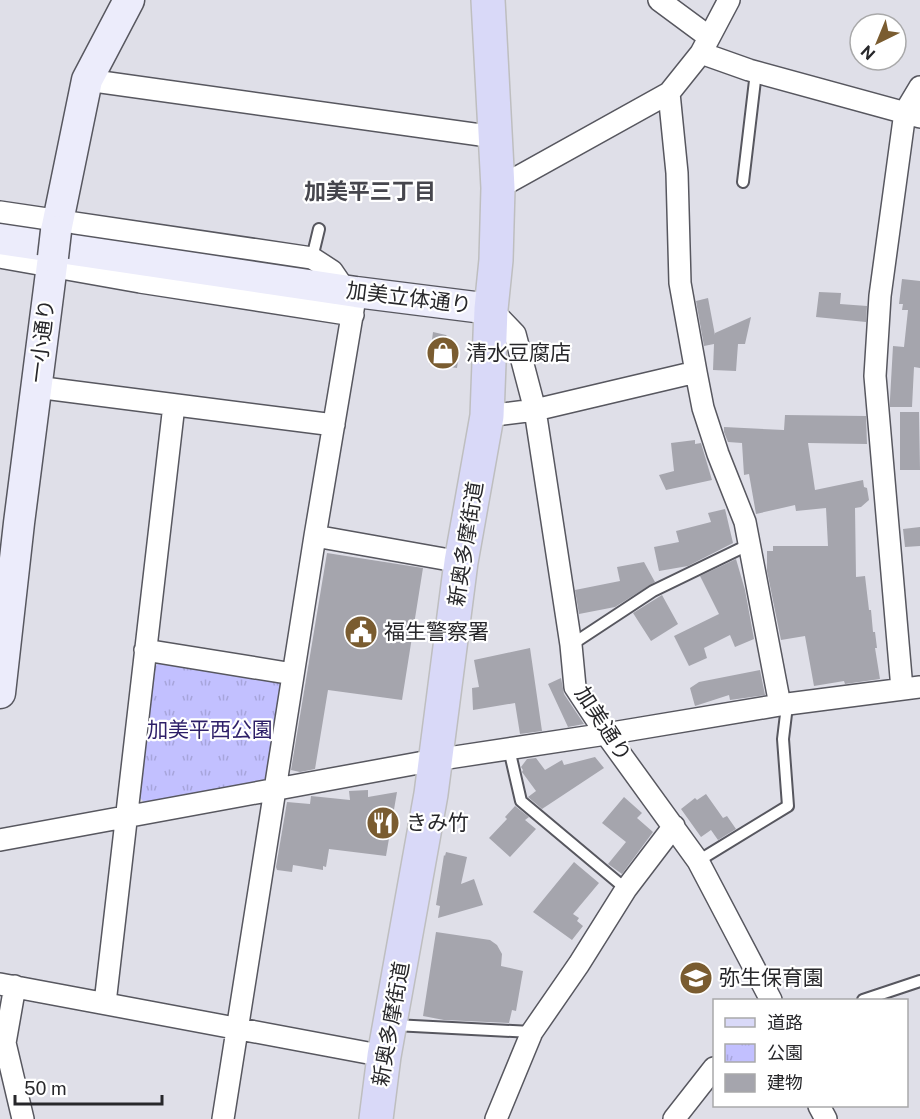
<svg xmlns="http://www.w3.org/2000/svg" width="920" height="1119" font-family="'Public Sans','Noto Sans JP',sans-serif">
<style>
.park{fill:url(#park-tufts)}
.building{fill:#a5a5ad}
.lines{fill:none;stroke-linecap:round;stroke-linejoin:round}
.lane-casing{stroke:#57575f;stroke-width:14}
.street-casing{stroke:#57575f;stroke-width:24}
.secondary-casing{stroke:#57575f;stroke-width:33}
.primary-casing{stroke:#bebebf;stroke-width:36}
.lane{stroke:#fff;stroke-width:10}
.street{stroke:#fff;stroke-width:21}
.secondary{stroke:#ececfb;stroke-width:30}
.primary{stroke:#d9d9f8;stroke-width:33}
.secondary-bridge-casing{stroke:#57575f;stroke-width:33;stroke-linecap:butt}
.secondary-bridge{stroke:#ececfb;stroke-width:30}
.labels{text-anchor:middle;stroke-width:4.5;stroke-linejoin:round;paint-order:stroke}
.street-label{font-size:21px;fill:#27272a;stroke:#fff}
.poi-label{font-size:21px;fill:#27272a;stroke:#fff;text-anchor:start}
.park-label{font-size:21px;fill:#2d1f68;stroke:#fff}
.neighbourhood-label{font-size:22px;font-weight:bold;fill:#46464d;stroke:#fff}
</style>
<defs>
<pattern id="park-tufts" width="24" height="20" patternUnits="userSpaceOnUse" patternTransform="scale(1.5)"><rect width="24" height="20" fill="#c2c0ff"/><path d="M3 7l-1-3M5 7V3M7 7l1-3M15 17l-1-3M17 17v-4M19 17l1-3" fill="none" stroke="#a7a5db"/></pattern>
</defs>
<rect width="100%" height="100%" fill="#dfdfe8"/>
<path class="park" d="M 161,662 L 280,679 L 287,688 L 271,774 L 262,782 L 144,802 L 138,796 L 153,667 Z"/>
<path class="building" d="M 902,279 L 920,281 L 920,368 L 914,367 L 912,407 L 890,407 L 890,399 L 893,346 L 904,347 L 908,310 L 902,310 L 903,304 L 899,304 Z
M 819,292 L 841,293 L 840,304 L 867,306 L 866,322 L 816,317 Z
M 708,298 L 715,335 L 715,333 L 751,317 L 745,344 L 738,344 L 736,371 L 713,370 L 714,344 L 704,346 L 696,301 Z
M 433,332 L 446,335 L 459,353 L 457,368 L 429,364 Z
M 900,412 L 919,412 L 920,470 L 900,470 Z
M 785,415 L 866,416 L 867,444 L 808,443 L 815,490 L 863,480 L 864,487 L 867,488 L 869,500 L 861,507 L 855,508 L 856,577 L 865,576 L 869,610 L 871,610 L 873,632 L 875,632 L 877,648 L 875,648 L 880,679 L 845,684 L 844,681 L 814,686 L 805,636 L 781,640 L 767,571 L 767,551 L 773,551 L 773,546 L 828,546 L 826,508 L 796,511 L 795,505 L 756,514 L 749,474 L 744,475 L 742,443 L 728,442 L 724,432 L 724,427 L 784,430 Z
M 695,440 L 695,444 L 701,443 L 712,480 L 666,490 L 659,475 L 674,471 L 671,443 Z
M 725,509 L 733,543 L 688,566 L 659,571 L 654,547 L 679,542 L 676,531 L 711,522 L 708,513 Z
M 920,527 L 920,546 L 905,547 L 903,529 Z
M 327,553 L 423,568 L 402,700 L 328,690 L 315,769 L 300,772 L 291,770 Z
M 736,559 L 745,590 L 754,639 L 735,647 L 730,635 L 704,648 L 707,658 L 689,666 L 674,636 L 719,614 L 700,576 Z
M 644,562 L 655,582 L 615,607 L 579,614 L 575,590 L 620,581 L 617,567 Z
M 662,595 L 678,624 L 651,641 L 633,613 Z
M 530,648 L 542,731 L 520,734 L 515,703 L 473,710 L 472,688 L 479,687 L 474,660 Z
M 760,670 L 765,695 L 730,700 L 729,695 L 695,706 L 690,688 L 699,682 Z
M 561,678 L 564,694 L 584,724 L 568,727 L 548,684 Z
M 595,757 L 604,768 L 542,809 L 528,797 L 536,791 L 522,772 L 523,770 L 521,767 L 527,759 L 536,758 L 545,770 L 562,760 L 564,765 Z
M 368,790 L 368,797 L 397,792 L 386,856 L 329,849 L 326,867 L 323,866 L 323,870 L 293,865 L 292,872 L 277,870 L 276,867 L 287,802 L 310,804 L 311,796 L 350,800 L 349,791 Z
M 706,794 L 723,818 L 727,816 L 736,829 L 718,840 L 711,830 L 701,837 L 681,809 L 695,798 L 697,800 Z
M 624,797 L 642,813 L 637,818 L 653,832 L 622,874 L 608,864 L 626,842 L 602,823 Z
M 515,806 L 529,817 L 525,820 L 536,829 L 510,857 L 489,838 L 507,819 L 505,817 Z
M 446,852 L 467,857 L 461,884 L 474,879 L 483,905 L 438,918 L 440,906 L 436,905 L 444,855 L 445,856 Z
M 574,862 L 599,883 L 573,914 L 579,918 L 577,921 L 583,926 L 572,940 L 533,912 Z
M 436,932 L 490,940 L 497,945 L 502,954 L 501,966 L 523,971 L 516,1011 L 512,1010 L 509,1023 L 444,1020 L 423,1016 Z"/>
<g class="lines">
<g class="lane-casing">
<path id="lane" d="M 743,182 L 756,72
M 312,258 L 319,229
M 571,645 L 653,591 L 750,544
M 509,749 L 521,801 L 626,889
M 698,861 L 788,806 L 783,739 L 786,714 L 780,705
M 863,1000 L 920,981
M 394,1025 L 532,1032"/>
</g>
<g class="street-casing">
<path id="street" d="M 659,0 L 709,37
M 701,53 L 749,70 L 920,117
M 87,80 L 495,137
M 669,93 L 677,173 L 680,283 L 696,372 L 703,408 L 718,454 L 745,522 L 780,705
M 498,188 L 669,93 L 701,53 L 729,0
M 0,212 L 312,258 L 332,271 L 345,290
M 0,257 L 140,282 L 353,315
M 491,309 L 515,334 L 535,410 L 571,645 L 575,687 L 606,734 L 698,861 L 771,1000
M 36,387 L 334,425
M 487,416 L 535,410 L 696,372
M 315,536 L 461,562
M 145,650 L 293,674
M 902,689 L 875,376 L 880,296 L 905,112 L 920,87
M 0,840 L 435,760 L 606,734 L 780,705 L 920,687
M 0,984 L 384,1056
M 15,986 L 5,1043 L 23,1119
M 105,1003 L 174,405
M 819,1106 L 826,1119
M 223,1119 L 315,536 L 356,292
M 496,1119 L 532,1032 L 579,964 L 626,889 L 674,826
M 674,1119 L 714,1068"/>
</g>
<g class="secondary-casing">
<path id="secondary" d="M 56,231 L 87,80 L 129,0
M 0,239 L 356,292 L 491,309
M 0,693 L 19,523 L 53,257"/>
</g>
<g class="primary-casing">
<path id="primary" d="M 376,1119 L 384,1056 L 431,794 L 461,562 L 487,416 L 491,309 L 496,260 L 498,188 L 488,0"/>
</g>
<use href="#lane" class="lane"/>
<use href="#street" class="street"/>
<use href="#secondary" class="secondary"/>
<use href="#primary" class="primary"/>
<g class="secondary-bridge-casing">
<path id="secondary-bridge" d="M 53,257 L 56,231"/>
</g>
<use href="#secondary-bridge" class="secondary-bridge"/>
</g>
<defs>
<g id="shop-disc" transform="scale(1.725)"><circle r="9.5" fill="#7a5c30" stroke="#fff"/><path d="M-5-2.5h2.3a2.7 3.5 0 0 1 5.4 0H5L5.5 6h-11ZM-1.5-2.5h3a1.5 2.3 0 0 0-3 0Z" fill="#fff"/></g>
<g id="civic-disc" transform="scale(1.725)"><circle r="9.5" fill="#7a5c30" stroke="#fff"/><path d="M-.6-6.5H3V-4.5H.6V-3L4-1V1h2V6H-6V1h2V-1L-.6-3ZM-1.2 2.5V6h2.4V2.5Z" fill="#fff"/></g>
<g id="restaurant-disc" transform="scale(1.725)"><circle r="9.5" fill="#7a5c30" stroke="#fff"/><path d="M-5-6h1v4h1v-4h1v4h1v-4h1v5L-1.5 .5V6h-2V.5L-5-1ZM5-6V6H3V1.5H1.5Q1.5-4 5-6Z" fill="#fff"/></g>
<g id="school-disc" transform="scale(1.725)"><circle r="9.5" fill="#7a5c30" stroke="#fff"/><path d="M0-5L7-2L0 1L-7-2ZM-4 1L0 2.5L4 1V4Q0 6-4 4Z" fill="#fff"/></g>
</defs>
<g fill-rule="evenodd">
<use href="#shop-disc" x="443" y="353"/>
<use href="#civic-disc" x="361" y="632"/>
<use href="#restaurant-disc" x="383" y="823"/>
<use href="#school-disc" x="696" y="978"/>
</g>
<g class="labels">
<g class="street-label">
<text transform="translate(409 298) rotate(7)" y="7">加美立体通り</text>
<text transform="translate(42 341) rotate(-83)" y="7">一小通り</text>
<text transform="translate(466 544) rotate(-81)" y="7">新奥多摩街道</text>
<text transform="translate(603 724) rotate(57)" y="7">加美通り</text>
<text transform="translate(391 1024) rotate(-80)" y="7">新奥多摩街道</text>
</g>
<g class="poi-label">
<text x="466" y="360">清水豆腐店</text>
<text x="384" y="639">福生警察署</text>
<text x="406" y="830">きみ竹</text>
<text x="719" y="985">弥生保育園</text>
</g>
<g class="park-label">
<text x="210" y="737">加美平西公園</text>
</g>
<g class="neighbourhood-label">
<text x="370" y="199">加美平三丁目</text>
</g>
</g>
<rect x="713" y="999" width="195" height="108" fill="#ffffff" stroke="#a9a9aa" stroke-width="1.5"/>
<rect x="725" y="1018" width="30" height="9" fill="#d9d9f8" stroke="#a9a9aa" stroke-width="1.5"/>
<text x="767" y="1029" font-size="18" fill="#27272a">道路</text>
<rect x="725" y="1044" width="30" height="18" fill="url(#park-tufts)" stroke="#a9a9aa" stroke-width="1.5"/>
<text x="767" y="1059" font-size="18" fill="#27272a">公園</text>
<rect x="725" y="1074" width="30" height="18" fill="#a5a5ad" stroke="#a9a9aa" stroke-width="1.5"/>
<text x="767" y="1089" font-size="18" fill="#27272a">建物</text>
<g transform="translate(878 42) rotate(223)"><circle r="28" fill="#ffffff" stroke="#a9a9aa" stroke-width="1.5"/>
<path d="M0-4.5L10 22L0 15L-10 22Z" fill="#7a5c30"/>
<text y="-9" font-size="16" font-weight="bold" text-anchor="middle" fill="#27272a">N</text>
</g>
<path d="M15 1095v9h147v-9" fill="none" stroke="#27272a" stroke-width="3"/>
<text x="24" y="1095" font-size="18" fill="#27272a" stroke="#ffffff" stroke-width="4.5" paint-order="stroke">50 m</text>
</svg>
